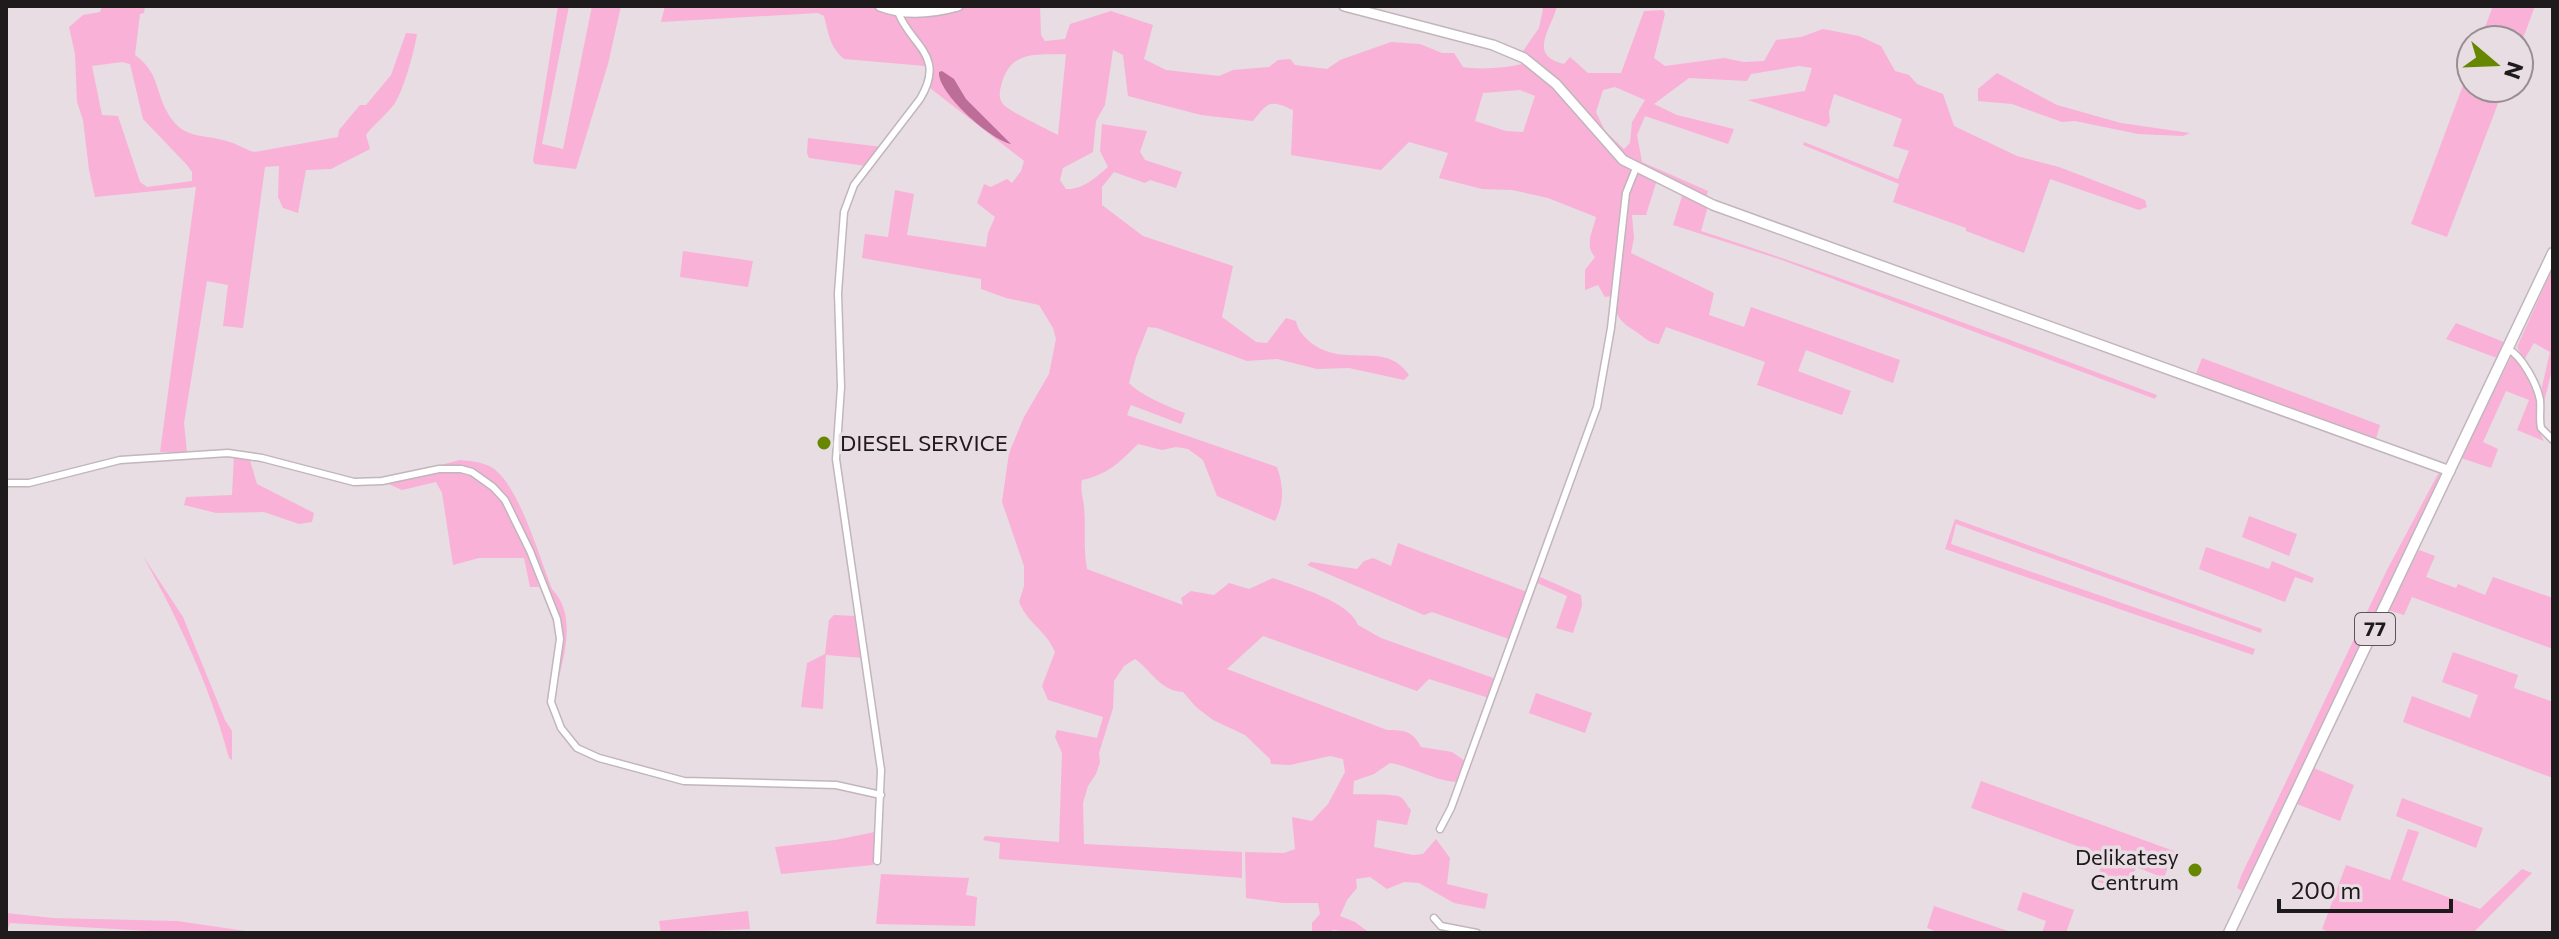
<svg xmlns="http://www.w3.org/2000/svg" width="2559" height="939" font-family="Commissioner,sans-serif">
<style>
.green{fill:#f9b1d8;fill-rule:evenodd}
.water{fill:#bc6e99}
.lines{fill:none;stroke-linecap:round;stroke-linejoin:round}
.street-casing{stroke:#c0b6bb;stroke-width:9}
.secondary-casing{stroke:#c0b6bb;stroke-width:12}
.primary-casing{stroke:#c0b6bb;stroke-width:13}
.street{stroke:#fff;stroke-width:6}
.secondary{stroke:#fff;stroke-width:9}
.primary{stroke:#fff;stroke-width:10}
.poi-dot{fill:#688700;stroke:#e8dde2;stroke-width:3}
.labels{text-anchor:middle;stroke-width:7;stroke-linejoin:round;paint-order:stroke}
.shield{fill:#e8dde2;stroke:#5b5558;stroke-width:2}
.shield-label{font-size:20px;font-weight:bold;fill:#1f1b1d}
.poi-label{font-size:22px;fill:#1f1b1d;stroke:#e8dde2;text-anchor:start}
</style>
<rect width="100%" height="100%" fill="#e8dde2"/>
<path class="green" d="M 102,6 L 145,6 L 144,13 L 140,14 L 135,55 C 157,71 155,86 165,108 C 182,143 203,132 233,143 C 241,146 246,150 255,152 L 338,137 L 339,130 L 360,105 L 366,105 L 391,75 L 406,33 L 417,34 C 415,49 402,97 392,107 C 384,117 374,124 366,135 L 370,149 L 331,169 L 306,170 L 298,213 L 283,208 L 278,197 L 279,166 L 265,167 L 243,328 L 223,326 L 228,285 L 207,281 L 184,423 L 187,452 L 160,452 L 196,187 L 95,197 L 89,170 L 83,120 L 77,102 L 75,54 L 69,27 L 83,15 L 100,12 ZM 122,62 L 130,64 L 143,119 L 187,165 L 192,172 L 192,181 L 147,187 L 140,182 L 118,116 L 102,115 L 92,66 Z
M 558,6 L 569,6 L 542,144 L 563,149 L 592,6 L 621,6 L 608,64 L 576,169 L 535,164 L 533,161 Z
M 665,6 L 874,6 L 893,14 L 923,51 L 925,66 L 844,59 C 829,46 829,34 824,16 L 818,13 L 661,22 Z
M 965,6 L 1040,6 L 1041,35 L 1045,41 L 1065,39 L 1070,24 L 1111,11 L 1153,25 L 1144,59 L 1166,70 L 1219,76 L 1233,70 L 1269,67 L 1278,60 L 1290,59 L 1295,65 L 1327,69 L 1340,60 L 1391,42 L 1420,44 L 1442,53 L 1454,53 L 1463,67 C 1478,70 1510,68 1525,63 L 1561,93 L 1607,147 L 1657,180 L 1646,215 L 1632,215 L 1634,238 L 1631,253 L 1714,293 L 1709,315 L 1744,327 L 1751,307 L 1900,360 L 1893,383 L 1806,350 L 1798,371 L 1851,391 L 1842,415 L 1757,385 L 1765,362 L 1666,327 L 1659,344 C 1649,343 1644,337 1635,331 C 1616,319 1616,315 1613,292 L 1612,296 L 1605,297 L 1598,285 L 1585,290 L 1585,270 L 1595,257 C 1584,245 1593,231 1596,217 L 1548,198 L 1512,190 L 1482,189 L 1439,178 L 1448,153 L 1409,142 L 1381,170 L 1291,155 L 1293,110 C 1270,99 1268,102 1253,121 L 1201,115 L 1128,96 L 1123,55 L 1113,50 L 1105,105 L 1096,121 L 1093,152 L 1063,168 L 1060,180 L 1066,189 C 1083,190 1096,177 1108,167 L 1100,151 L 1102,124 L 1147,131 L 1140,152 L 1145,160 L 1182,172 L 1176,188 L 1150,180 L 1145,183 L 1114,172 L 1102,187 L 1102,205 L 1143,236 L 1233,266 L 1222,317 L 1256,342 L 1267,343 L 1286,318 L 1296,321 C 1298,331 1303,335 1310,342 C 1345,370 1385,339 1409,375 L 1404,380 L 1349,368 L 1317,369 L 1277,359 L 1247,361 L 1157,328 L 1148,327 L 1136,357 L 1129,383 C 1140,395 1169,407 1185,413 L 1181,424 L 1131,405 L 1127,415 L 1277,467 C 1284,486 1284,504 1275,521 L 1217,496 L 1203,460 L 1188,449 L 1176,447 L 1162,450 L 1138,444 C 1120,462 1107,475 1082,480 C 1080,490 1083,497 1084,507 C 1086,528 1083,548 1087,569 L 1183,605 L 1181,598 L 1191,591 L 1214,595 L 1229,583 L 1249,589 L 1273,578 C 1297,587 1349,601 1358,625 L 1381,638 L 1496,679 L 1489,698 L 1429,679 L 1417,691 L 1263,636 L 1227,669 L 1387,730 C 1404,730 1413,731 1421,747 L 1452,752 L 1465,761 L 1458,782 C 1437,782 1414,767 1390,763 L 1374,774 L 1354,781 L 1353,794 C 1363,795 1398,793 1402,798 C 1406,802 1407,806 1411,810 L 1407,825 L 1377,820 L 1374,847 L 1413,855 L 1423,854 L 1436,839 L 1450,858 L 1447,884 L 1488,894 L 1485,909 L 1454,903 L 1419,883 L 1404,882 L 1387,889 L 1370,877 L 1356,879 L 1357,888 L 1347,900 L 1340,916 L 1355,922 L 1367,931 L 1347,932 L 1333,930 L 1329,933 L 1312,933 L 1312,923 L 1320,914 L 1318,903 L 1283,903 L 1246,898 L 1245,852 L 1284,853 L 1295,849 L 1292,817 L 1312,821 L 1328,804 L 1345,772 L 1343,759 L 1330,756 L 1290,765 L 1271,764 L 1270,759 L 1245,735 L 1213,720 L 1196,707 L 1183,692 C 1160,691 1152,671 1135,659 L 1124,666 L 1114,681 L 1113,708 L 1099,753 L 1100,762 L 1096,774 L 1088,786 L 1083,803 L 1084,844 L 1242,852 L 1242,878 L 999,859 L 1000,843 L 983,840 L 985,836 L 1059,842 L 1062,753 L 1055,737 L 1057,730 L 1097,738 L 1103,717 L 1048,700 L 1042,686 L 1055,652 C 1045,629 1029,625 1019,602 L 1024,586 L 1024,566 L 1002,502 L 1009,453 L 1024,417 L 1049,374 L 1056,339 L 1053,328 L 1039,305 L 1006,298 L 981,289 L 981,279 L 862,258 L 865,234 L 888,237 L 895,190 L 914,194 L 907,235 L 986,247 L 988,233 L 995,217 L 977,203 L 984,184 L 991,187 L 1007,179 L 1012,183 L 1021,171 L 1024,161 L 930,88 C 934,43 925,51 904,17 L 931,16 ZM 1066,54 L 1058,135 C 1048,130 1007,110 1003,104 C 999,99 999,93 1001,86 C 1010,50 1034,55 1066,54 ZM 1520,90 L 1535,96 L 1523,132 L 1506,131 L 1475,121 L 1483,93 Z
M 1540,6 L 1557,6 C 1551,30 1527,55 1564,64 L 1570,57 L 1588,73 L 1621,73 L 1644,11 L 1663,10 L 1665,14 L 1654,58 L 1665,66 L 1724,58 L 1744,62 L 1764,61 L 1776,40 L 1801,37 L 1823,29 L 1859,36 L 1881,46 L 1895,71 L 1909,75 L 1917,84 L 1943,94 L 1954,126 L 2017,156 L 2059,167 L 2145,200 L 2147,207 L 2139,210 L 2050,179 L 2024,253 L 1966,231 L 1966,228 L 1893,202 L 1899,184 L 1803,145 L 1804,142 L 1898,179 L 1909,151 L 1893,146 L 1902,119 L 1834,94 L 1829,112 L 1830,122 L 1826,127 L 1748,100 L 1805,91 L 1812,68 L 1799,66 L 1751,74 L 1747,81 L 1689,78 L 1654,104 L 1677,115 L 1734,129 L 1728,144 L 1645,116 L 1637,135 L 1642,162 L 1708,191 L 1706,197 L 1629,160 L 1555,78 L 1523,51 L 1539,28 L 1543,9 ZM 1615,87 L 1645,100 L 1632,122 L 1630,143 L 1624,149 L 1605,131 L 1596,112 L 1603,90 Z
M 2493,6 L 2535,6 L 2519,49 L 2519,40 L 2480,40 Z
M 2471,64 L 2471,88 L 2504,88 L 2447,237 L 2411,224 Z
M 1997,73 L 2057,105 L 2121,123 L 2190,133 L 2183,136 L 2138,134 L 2075,121 L 2062,122 L 2012,104 L 1978,101 L 1978,89 Z
M 808,138 L 882,147 L 866,166 L 809,158 L 807,153 Z
M 1683,193 L 1708,206 L 1701,231 C 1854,281 2006,338 2157,395 L 2155,399 L 1782,260 L 1673,225 Z
M 683,251 L 753,261 L 748,287 L 680,277 Z
M 2553,267 L 2553,366 L 2544,402 L 2541,391 L 2550,352 L 2534,343 L 2524,360 L 2517,347 Z
M 2456,323 L 2504,342 L 2497,358 L 2446,339 Z
M 2512,355 C 2523,366 2535,387 2537,402 C 2539,419 2535,425 2544,441 L 2517,430 L 2529,400 L 2506,391 L 2483,442 L 2498,449 L 2491,468 L 2461,458 Z
M 2202,358 L 2380,425 L 2376,439 L 2195,376 Z
M 234,456 L 249,457 L 257,484 L 314,513 L 312,522 L 299,524 L 264,512 L 216,513 L 184,505 L 186,497 L 232,495 Z
M 460,460 C 470,461 482,462 491,467 C 518,482 540,559 552,589 C 579,617 562,663 554,696 L 563,635 L 532,551 L 515,514 L 506,498 L 460,467 L 433,467 Z
M 443,470 C 505,473 523,536 539,587 L 530,587 L 524,558 L 479,558 L 453,565 L 442,493 L 436,482 L 402,490 L 386,483 Z
M 2443,472 L 2242,891 L 2237,888 L 2241,876 L 2387,570 L 2438,474 Z
M 2249,516 L 2297,534 L 2289,556 L 2242,537 Z
M 1955,519 L 2262,629 L 2261,633 L 1956,524 L 1951,544 L 2255,649 L 2253,655 L 1945,549 Z
M 1398,543 L 1527,592 L 1509,639 L 1432,612 L 1424,615 L 1307,565 L 1311,562 L 1357,569 L 1364,561 L 1373,558 L 1391,566 Z
M 2206,547 L 2269,569 L 2272,561 L 2314,578 L 2312,583 L 2295,577 L 2285,602 L 2199,569 Z
M 2419,550 L 2435,556 L 2426,577 L 2456,588 L 2458,584 L 2485,595 L 2493,577 L 2553,598 L 2553,649 L 2412,597 L 2404,615 L 2388,610 Z
M 143,556 L 183,617 L 225,720 L 232,731 L 232,760 L 229,758 C 210,686 179,621 143,556 Z
M 1540,577 L 1581,595 L 1582,606 L 1573,633 L 1556,628 L 1567,596 L 1537,583 Z
M 834,615 L 855,616 L 864,658 L 826,655 L 823,709 L 801,707 L 807,663 L 825,654 L 829,620 Z
M 2453,652 L 2518,675 L 2514,688 L 2553,702 L 2553,778 L 2403,722 L 2412,696 L 2470,718 L 2478,695 L 2442,682 Z
M 1536,693 L 1592,713 L 1585,733 L 1529,713 Z
M 2314,768 L 2354,785 L 2340,821 L 2297,804 Z
M 1981,781 L 2174,851 L 2164,878 L 2136,867 L 2127,892 L 2096,881 L 2105,856 L 1971,808 Z
M 2402,798 L 2483,828 L 2476,848 L 2396,816 Z
M 2408,829 L 2419,832 L 2402,880 L 2480,909 L 2522,869 L 2532,873 L 2473,933 L 2332,933 L 2322,929 L 2346,865 L 2390,880 Z
M 875,832 L 873,865 L 781,874 L 775,847 L 835,840 Z
M 881,874 L 969,878 L 966,895 L 977,897 L 975,926 L 876,924 Z
M 2023,892 L 2074,910 L 2066,933 L 2042,933 L 2046,921 L 2017,910 Z
M 1934,906 L 2014,933 L 1940,933 L 1927,928 Z
M 748,911 L 750,929 L 661,933 L 659,921 Z
M 6,913 L 53,918 L 177,921 L 260,933 L 185,933 L 10,923 L 6,933 Z"/>
<path class="water" d="M 942,71 L 954,79 L 966,99 L 1011,144 C 991,140 937,93 939,72 Z"/>
<g class="lines">
<g class="street-casing">
<path id="street" d="M 2508,349 C 2522,356 2537,384 2540,400 C 2541,409 2539,419 2541,428 L 2553,440
M 6,483 L 29,483 L 120,460 L 228,453 L 262,458 L 354,482 L 382,481 L 439,469 L 461,469 L 472,472 L 493,487 L 505,500 L 530,551 L 557,619 L 560,639 L 551,702 L 561,728 L 577,748 L 599,758 L 684,781 L 836,785 L 881,795
M 1440,829 L 1451,808 L 1597,407 L 1611,328 L 1626,193 L 1636,168
M 877,861 L 881,770 L 836,459 L 841,387 L 838,293 L 844,212 L 854,185 L 920,99 C 947,55 910,45 898,12
M 1434,918 L 1441,926 L 1477,933"/>
</g>
<g class="secondary-casing">
<path id="secondary" d="M 880,6 C 905,16 932,13 958,6
M 1344,6 L 1493,45 L 1524,58 L 1556,84 L 1623,160 L 1713,205 L 2450,471"/>
</g>
<g class="primary-casing">
<path id="primary" d="M 2229,933 L 2553,253"/>
</g>
<use href="#street" class="street"/>
<use href="#secondary" class="secondary"/>
<use href="#primary" class="primary"/>
</g>
<g class="poi-dot">
<circle cx="824" cy="443" r="8"/>
<circle cx="2195" cy="870" r="8"/>
</g>
<g class="labels">
<rect class="shield" x="2355" y="613" width="40" height="32" rx="6"/>
<g class="shield-label">
<text x="2375" y="636">77</text>
</g>
<g class="poi-label">
<text x="840" y="451">DIESEL SERVICE</text>
<text x="2179" y="865" text-anchor="end">Delikatesy<tspan x="2179" dy="25">Centrum</tspan></text>
</g>
</g>
<rect width="2559" height="939" fill="none" stroke="#1f1b1d" stroke-width="16"/>
<g transform="translate(2495 64) rotate(109)"><circle r="38" fill="#e8dde2" stroke="#988f93" stroke-width="2"/>
<path d="M0-6L14 30L0 20L-14 30Z" fill="#688700"/>
<text y="-12" font-size="22" font-weight="bold" text-anchor="middle" fill="#1f1b1d">N</text>
</g>
<path d="M2279 899v12h172v-12" fill="none" stroke="#1f1b1d" stroke-width="4"/>
<text x="2291" y="899" font-size="24" fill="#1f1b1d" stroke="#e8dde2" stroke-width="6" paint-order="stroke">200 m</text>
</svg>
